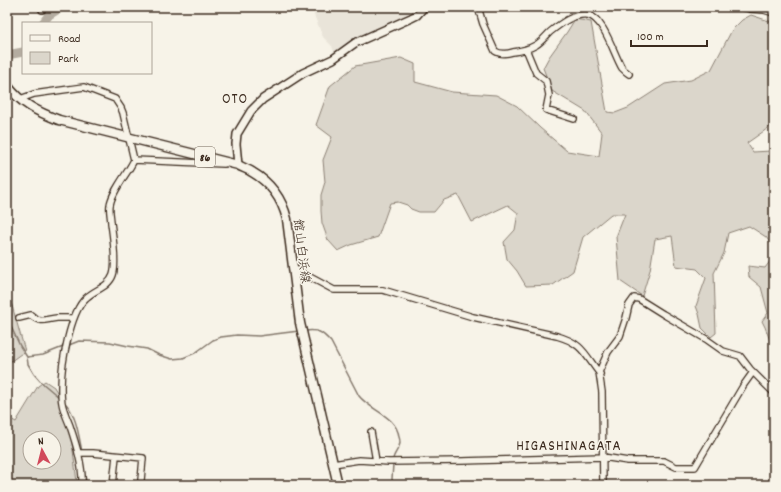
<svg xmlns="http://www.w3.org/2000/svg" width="781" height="492" font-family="Dekko,'Klee One',sans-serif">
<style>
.built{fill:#e9e4d9}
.green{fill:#dbd6cb;stroke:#8b8074;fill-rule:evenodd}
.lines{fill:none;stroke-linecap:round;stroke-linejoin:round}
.stream{stroke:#84786c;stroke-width:1.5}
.river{stroke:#b4aca0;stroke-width:9}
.street-casing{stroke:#3b2a1e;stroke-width:8}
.secondary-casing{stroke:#3b2a1e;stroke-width:10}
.primary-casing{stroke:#3b2a1e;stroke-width:11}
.street{stroke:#f7f3e8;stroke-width:5.5}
.secondary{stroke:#f7f3e8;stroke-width:7}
.primary{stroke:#f7f3e8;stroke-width:8}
.labels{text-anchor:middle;stroke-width:3;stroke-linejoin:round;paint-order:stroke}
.shield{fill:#f7f3e8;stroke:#73665b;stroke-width:1}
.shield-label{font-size:12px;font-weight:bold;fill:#3b2a1e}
.street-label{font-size:13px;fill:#3b2a1e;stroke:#f7f3e8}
.quarter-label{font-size:15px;letter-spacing:1px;fill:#3b2a1e;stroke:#f7f3e8}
</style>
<rect width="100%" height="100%" fill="#f7f3e8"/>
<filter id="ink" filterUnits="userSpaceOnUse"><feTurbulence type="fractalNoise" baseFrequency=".025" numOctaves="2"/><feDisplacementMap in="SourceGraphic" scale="8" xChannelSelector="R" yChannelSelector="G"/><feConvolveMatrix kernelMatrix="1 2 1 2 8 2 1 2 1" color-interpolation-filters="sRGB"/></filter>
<g filter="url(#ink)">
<path class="built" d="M 313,7 L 408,7 L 411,14 L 403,18 L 353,39 L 343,49 L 334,52 L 332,46 L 323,37 L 314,15 Z"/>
<path class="green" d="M 751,15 L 772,22 L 774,24 L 774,124 L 747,143 L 753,152 L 771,151 L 774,149 L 774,248 L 766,237 L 749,226 L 728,233 L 724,253 L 714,273 L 716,333 L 711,337 L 702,328 L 699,314 L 696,306 L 706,278 L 697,269 L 676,266 L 672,236 L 655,239 L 650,270 L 642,296 L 620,281 L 616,237 L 625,214 L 611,214 L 583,237 L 573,271 L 553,285 L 526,286 L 517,271 L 507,259 L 504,242 L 515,230 L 518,213 L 508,205 L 472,222 L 458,195 L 444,200 L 434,212 L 419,212 L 411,209 L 407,205 L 398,202 L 390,203 L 378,237 L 351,245 L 338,251 L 328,240 L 322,223 L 321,211 L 321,195 L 325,182 L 323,160 L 332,137 L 316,125 L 330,86 L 355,66 L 401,58 L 415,64 L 415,82 L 452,92 L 496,95 L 517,106 L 540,128 L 567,151 L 599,156 L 602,133 L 585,111 L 552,91 L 543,68 L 549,57 L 567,32 L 575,19 L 591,22 L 607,112 L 615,113 L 628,108 L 665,84 L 691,80 L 711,70 L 732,30 L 742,20 Z
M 774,256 L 774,348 L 772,346 L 765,327 L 762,321 L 768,313 L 761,287 L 749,277 L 748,266 L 765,268 Z
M 7,288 L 25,351 L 7,364 Z
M 45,381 L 54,387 L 68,411 L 77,482 L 71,485 L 7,485 L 7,417 L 16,422 L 38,386 ZM 30,438 L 54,438 L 54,462 L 30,462 Z"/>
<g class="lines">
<path class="stream" d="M 7,318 L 20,346 L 27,357 L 28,364 L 34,374 L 41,382 L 60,398
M 305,331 C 318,329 322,332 331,342 L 359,396 C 371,411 397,416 399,437 C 400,439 400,441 400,443 C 399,450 393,454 393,460
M 69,345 L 79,341 L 110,342 L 128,346 L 147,349 L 159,355 L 172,359 L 183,358 L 195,353 L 213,340 L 221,337 L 237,335 L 259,336 L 299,331
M 27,357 L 43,355 L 63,347
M 64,402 C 76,412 79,437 82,452
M 82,456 L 86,481 L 85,485
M 393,464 L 392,479 L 393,485"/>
<path class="river" d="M 43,23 L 49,15 L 62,7
M 7,55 L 23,52"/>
<g class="street-casing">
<path id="street" d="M 41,7 L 42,10
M 478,7 L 483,24 L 495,51 C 501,55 507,54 513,52 C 521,51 529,49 536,45 C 541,42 546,36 550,32 C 560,24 574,13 588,15 C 604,18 614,55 622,68 C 624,70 626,72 629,74
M 742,7 L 751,9 L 764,10 L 774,13
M 526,49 L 536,73 L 546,81 L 549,95 L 546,110 L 574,119
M 20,99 L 34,94 L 84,87 L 115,99 L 121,108 L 123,113 L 134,160 C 128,173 112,191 110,205 C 109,211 111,218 111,223 C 113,237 117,263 113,275 C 109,287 94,290 86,298 C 70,312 61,366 61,387 C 61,392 61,398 62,403 C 63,410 67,418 70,426 C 76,444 83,466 82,485
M 134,160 L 224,164
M 293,268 L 334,290 L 383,290 L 473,317 L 557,336 C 583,343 585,355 600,374
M 19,318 L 31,315 C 40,324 46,319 57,318 C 62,318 68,318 74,318
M 371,432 L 376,461
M 78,453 L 93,453 L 143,458 L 141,480
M 333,464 L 359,460 L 389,462 L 462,461 L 603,457 L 628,461 L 664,461 L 676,467 L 695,467 L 743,386 L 753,372
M 113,485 L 116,456
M 603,485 L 602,392 L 599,372 L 608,352 L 620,336 L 626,318 L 629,305 L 634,298 L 639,299 L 663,314 L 706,339 L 723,351 L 740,356 L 750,369 L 774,393"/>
</g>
<g class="secondary-casing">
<path id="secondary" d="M 238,165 L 236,144 L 237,134 L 251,111 L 263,99 L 303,73 L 333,59 L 355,43 L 411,18 L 417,15 L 424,7"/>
</g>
<g class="primary-casing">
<path id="primary" d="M 7,85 C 21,104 38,112 59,120 L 238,165 C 243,168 248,169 252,172 C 271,183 282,199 287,219 L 300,323 L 338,485"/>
</g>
<use href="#street" class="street"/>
<use href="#secondary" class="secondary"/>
<use href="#primary" class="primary"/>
</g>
</g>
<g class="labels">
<rect class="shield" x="195" y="147" width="20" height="20" rx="3"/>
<g class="shield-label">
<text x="205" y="161">86</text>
</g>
<g class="street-label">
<text transform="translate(303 251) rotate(83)" y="5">館山白浜線</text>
</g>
<g class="quarter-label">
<text x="235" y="103">OTO</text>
<text x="569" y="450">HIGASHINAGATA</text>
</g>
</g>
<rect width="781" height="492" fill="none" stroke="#f7f3e8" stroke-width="24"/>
<rect x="12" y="12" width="757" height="468" fill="none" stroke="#3b2a1e" stroke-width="1.5" filter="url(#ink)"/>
<rect x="22" y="22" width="130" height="52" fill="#f7f3e8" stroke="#aca397"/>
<rect x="30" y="35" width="20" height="6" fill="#f7f3e8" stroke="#aca397"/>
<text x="58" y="42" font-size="12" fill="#3b2a1e">Road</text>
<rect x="30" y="52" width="20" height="12" fill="#dbd6cb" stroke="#aca397"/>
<text x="58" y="62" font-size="12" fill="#3b2a1e">Park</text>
<g transform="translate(42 450) rotate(353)"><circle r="19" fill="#f7f3e8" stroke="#aca397"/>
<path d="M0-3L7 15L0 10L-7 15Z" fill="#d1495b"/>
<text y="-6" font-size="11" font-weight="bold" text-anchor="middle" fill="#3b2a1e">N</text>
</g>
<path d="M631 40v6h76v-6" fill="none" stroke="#3b2a1e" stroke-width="2"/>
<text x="637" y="40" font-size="12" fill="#3b2a1e" stroke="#f7f3e8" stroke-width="3" paint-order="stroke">100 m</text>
</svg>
